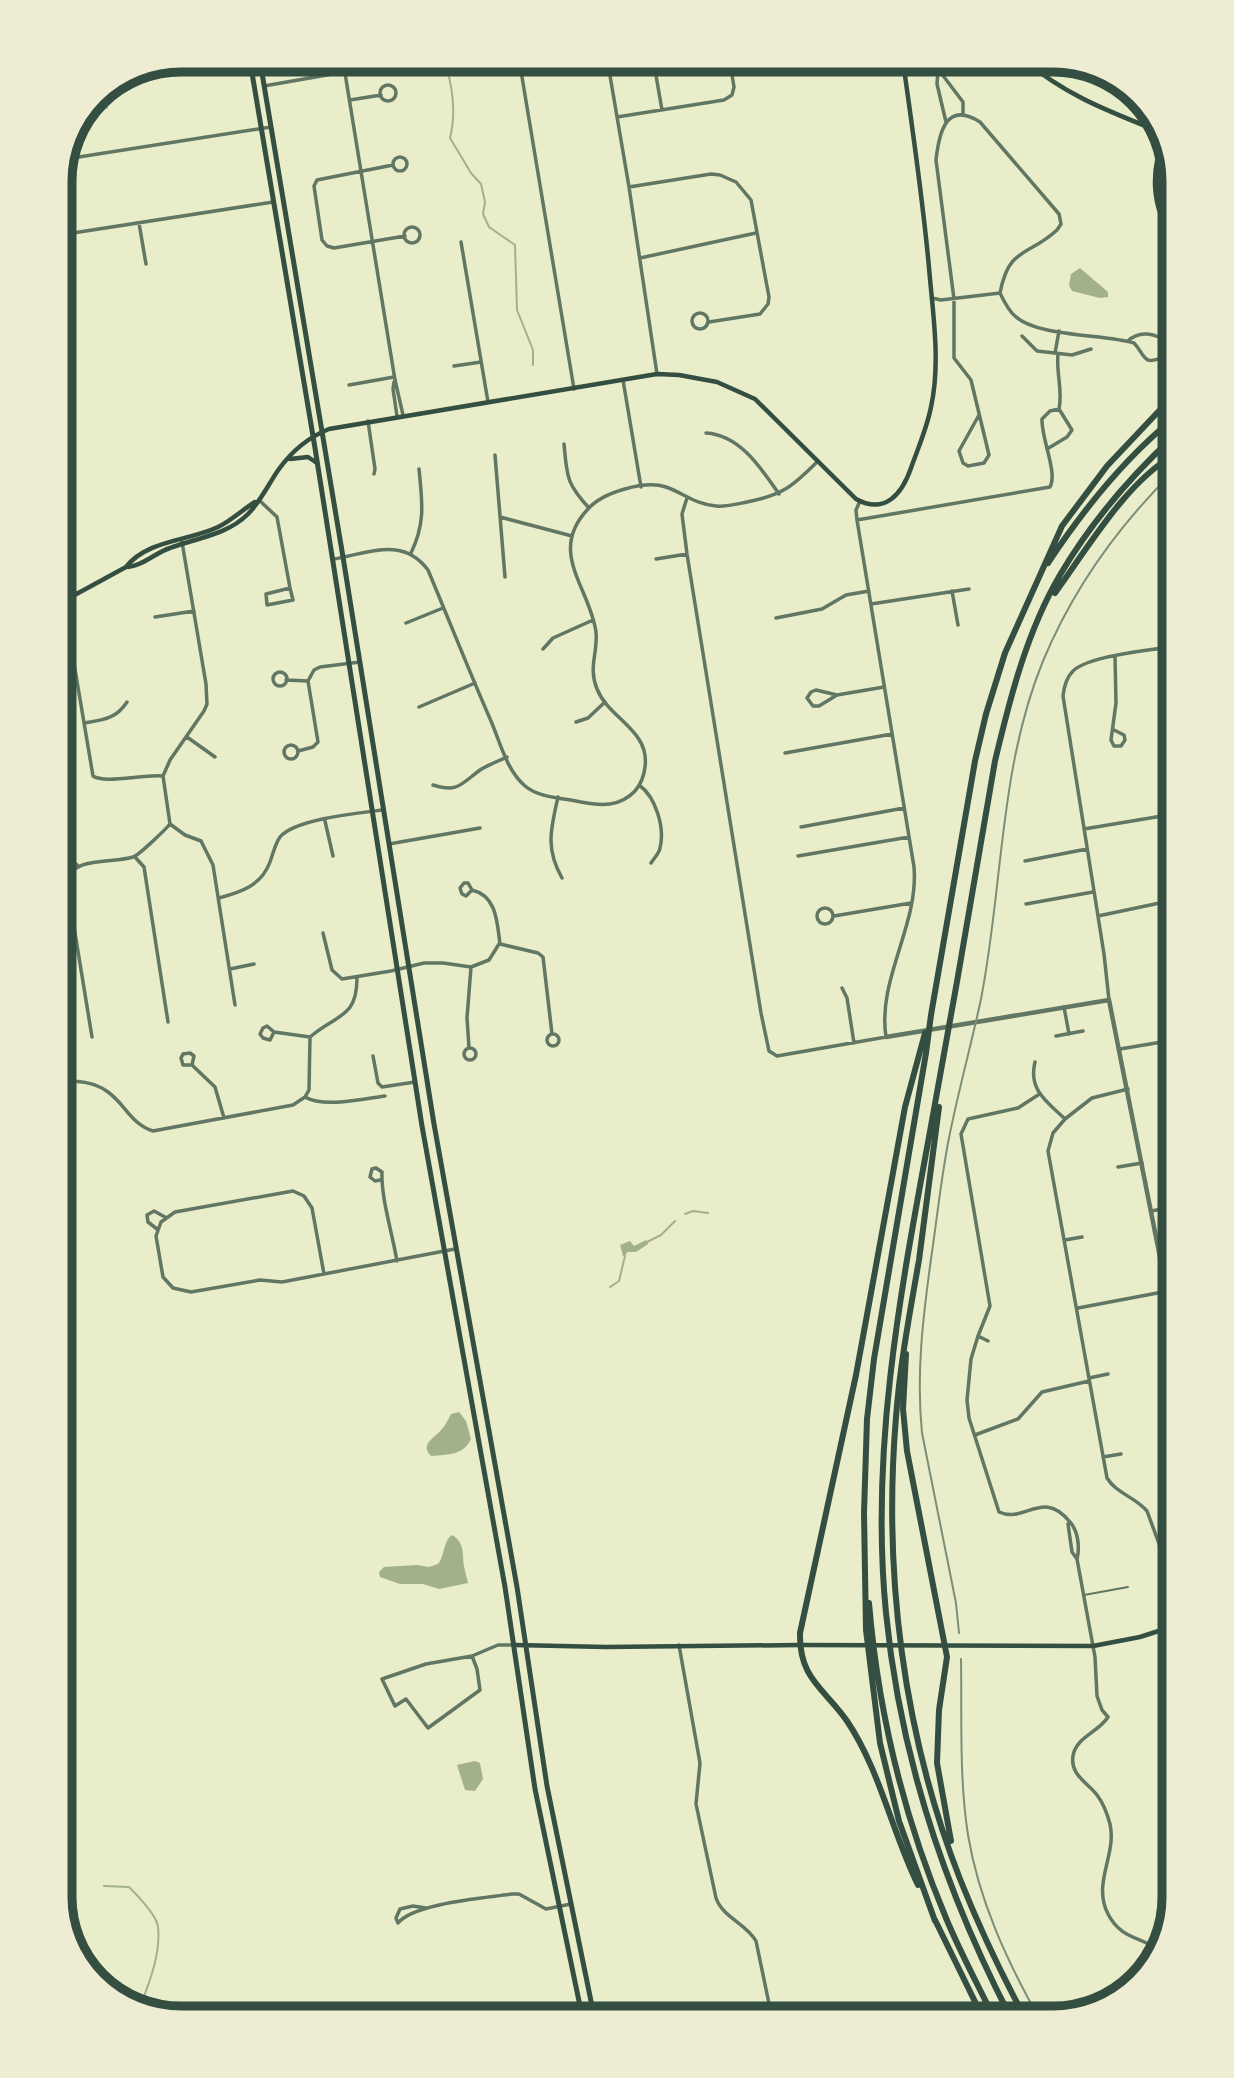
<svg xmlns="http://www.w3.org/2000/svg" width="1234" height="2078" font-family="Arial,sans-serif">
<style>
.water{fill:#a3b18a}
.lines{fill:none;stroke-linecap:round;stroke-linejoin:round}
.stream{stroke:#a3b18a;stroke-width:2}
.service{stroke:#617663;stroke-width:2}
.minor{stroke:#617663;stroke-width:3.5}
.tertiary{stroke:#617663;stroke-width:4.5}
.secondary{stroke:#344e41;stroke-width:4.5}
.primary{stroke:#344e41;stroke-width:5}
.motorway{stroke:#344e41;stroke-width:6}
.tram{stroke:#7c8e77;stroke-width:2}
.rim{fill:none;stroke:#344e41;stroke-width:9}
</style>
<rect width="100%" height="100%" fill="#e9edc9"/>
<path class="water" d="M 1080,268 L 1108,292 L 1108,297 L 1100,298 L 1072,291 L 1069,285 L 1071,274 Z
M 646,1240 L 648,1244 L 636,1252 L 627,1252 L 626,1255 L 623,1256 L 620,1245 L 630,1241 L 634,1246 Z
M 459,1412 L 466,1421 L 471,1439 C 463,1456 448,1454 431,1456 C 419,1444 435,1438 442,1429 C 446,1425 448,1419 451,1414 Z
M 452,1535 C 465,1543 462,1553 464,1566 C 465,1572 467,1578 468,1583 L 439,1589 L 423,1584 L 400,1584 L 380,1577 L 379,1572 L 384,1567 L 417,1565 L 429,1567 L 438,1564 C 445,1556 443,1541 452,1535 Z
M 475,1761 L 480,1763 L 483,1779 L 475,1791 L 465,1790 L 457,1765 Z"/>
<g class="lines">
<path class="stream" d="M 446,66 C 453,89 456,114 450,138 L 471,173 L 481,184 L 485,202 L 483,214 L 489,227 L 515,245 L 517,310 L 533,350 L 533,365
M 101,91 L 107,108
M 685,1214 L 693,1211 L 708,1213
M 647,1242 L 661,1235 L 675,1221
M 610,1287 L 619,1281 L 625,1256
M 104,1886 L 129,1887 C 137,1895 157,1916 158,1927 C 161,1954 149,1983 140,2007"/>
<path class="service" d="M 1084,1595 L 1128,1587"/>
<path class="minor" d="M 608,64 L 629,187 L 657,374
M 654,64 L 662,110
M 520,65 L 574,389
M 344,67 L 395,380 L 403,415
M380 93a8 8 0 1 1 16 0a8 8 0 1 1-16 0Z
M 264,86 L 344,72
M 350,100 L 381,95
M 617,117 L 724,100 L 732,95 L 734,87 L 730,63
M 946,122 L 937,84 L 938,69 L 963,102 L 963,115
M393 164a7 7 0 1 1 14 0a7 7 0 1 1-14 0Z
M 66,159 L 271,127
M 393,165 L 317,180 L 314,186 L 322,240 L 327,246 L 334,248 L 405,236
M 629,187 L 711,174 L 720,175 L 736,182 L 751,200 L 769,297 L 768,304 L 760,314 L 709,322
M 139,223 L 146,264
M404 235a8 8 0 1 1 16 0a8 8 0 1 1-16 0Z
M 60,235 L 273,202
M 461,242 L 488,402
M 640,258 L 756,233
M 932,298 L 941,300 L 1000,293
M692 321a8 8 0 1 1 16 0a8 8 0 1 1-16 0Z
M 1022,336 L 1037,351 L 1072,355 L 1091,349
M 1055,353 L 1059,331
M 454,366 L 481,362
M 623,380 L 641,487
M 394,382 L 393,389 L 397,416
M 349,385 L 394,377
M 979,415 L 959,451 L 963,463 L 968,466 L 984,463 L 989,455 L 971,380 L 954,358 L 954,299 L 936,160 C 939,133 946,100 980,122 L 1059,214 L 1061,224 L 1057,230 C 1028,257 1009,246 1000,293 C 1004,301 1008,310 1015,316 C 1037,337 1103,334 1134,343 C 1144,353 1143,367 1162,357 L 1168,349 L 1167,342 C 1155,333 1139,330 1128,341
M 368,421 L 375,469 L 374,474
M 706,433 C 740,435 761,468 779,494
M 564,444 C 567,476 566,483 589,508
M 1047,449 L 1067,437 L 1072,430 L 1059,409 C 1063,391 1056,373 1058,354
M 495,455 L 505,577
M 687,498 L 682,514 L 687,554 L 761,1013 L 769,1051 L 777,1056 L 886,1037 C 877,979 919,925 914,867 L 857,520 L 856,510 L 860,501
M 259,500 L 277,517 L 290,588
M 500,517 L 572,536
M 857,520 L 1050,487 C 1058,473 1041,438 1042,419 L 1050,411 L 1059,409
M 182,542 L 206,684 L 207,704 L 204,711 L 170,760 L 163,776 L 170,824 L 185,835 L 201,841 L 213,865 L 235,1005
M 1174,546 L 1168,541 L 1174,533
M 411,553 C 426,522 422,501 419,469
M 334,559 C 369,553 403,536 428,570 C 449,620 469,671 491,721 C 500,742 507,771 525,786 C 539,798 564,798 581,802 C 601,806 620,807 635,791 C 641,784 644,776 645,767 C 650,730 609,719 597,689 C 588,667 598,653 596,632 C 590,588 547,552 588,509 C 603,492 645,480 666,487 C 683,493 697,505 716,506 C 726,507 737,504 747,502 C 783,495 793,486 818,461
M 656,559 L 687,554
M 290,588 L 293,600 L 267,605 L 266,594 Z
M 952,591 L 958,625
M 60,603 L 65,610 L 93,776 C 104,784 144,774 163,776
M 871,604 L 969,589
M 155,617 L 194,611
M 776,618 L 822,609 L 846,595 L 869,591
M 406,623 L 443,608
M 543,649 L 553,638 L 593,620
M273 679a7 7 0 1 1 14 0a7 7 0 1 1-14 0Z
M 286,680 L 308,681 L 314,670 L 320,667 L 360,662
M 816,690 L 837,695 L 819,706 L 813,706 L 807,698 L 811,692 Z
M 837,695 L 884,687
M 419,707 L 475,683
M 576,722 L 588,718 L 605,702
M 84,723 C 103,720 116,719 127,702
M 1114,730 L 1124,735 L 1125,740 L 1121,746 L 1114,746 L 1111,740 L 1116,703 L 1115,656
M 187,737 L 215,757
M284 752a7 7 0 1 1 14 0a7 7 0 1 1-14 0Z
M 298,751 L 313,747 L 318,742 L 308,681
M 785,753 L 892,734
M 433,785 C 458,793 461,784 480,770 C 488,765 498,761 507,757
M 639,785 C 656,797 665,828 660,848 C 659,854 654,858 651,863
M 558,797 C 551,829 545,848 562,878
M 325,821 L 333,856
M 801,827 L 904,808
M 1084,829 L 1174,814
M 389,844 L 480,828
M 798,856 L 909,837
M 135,857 L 144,867 L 168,1022
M 1025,861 L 1087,849
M 67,875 L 63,867 L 65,860 L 71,859 L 78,866
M 472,890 L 466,896 L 462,894 L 460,888 L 464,883 L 468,883 L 472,890 C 497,896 497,922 500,944 L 538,953 L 543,957 L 552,1034
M 219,898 C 241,892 261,886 270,862 C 273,854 275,844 280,837 C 295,819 359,813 383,810
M 1026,904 L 1093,892
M817 916a8 8 0 1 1 16 0a8 8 0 1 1-16 0Z
M 834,916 L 911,903
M 1098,916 L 1174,900
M 323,933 L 332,970 L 342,979 L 391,971 L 424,963 L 443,963 L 471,967 L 489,960 L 499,944
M 230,969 L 254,964
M 842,988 L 847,998 L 854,1043
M 1109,1000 L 1104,954 L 1063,696 C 1064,687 1066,678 1073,671 C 1090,655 1150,651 1174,646
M 1064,1007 L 1069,1034
M 274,1032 L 270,1040 L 263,1038 L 260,1034 L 263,1028 L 267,1026 L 274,1032 L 310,1037
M547 1040a6 6 0 1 1 12 0a6 6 0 1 1-12 0Z
M 1056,1036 L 1083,1031
M 92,1037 L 67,884 C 70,855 113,864 133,857 C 138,856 165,830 170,824
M 469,1048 L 467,1018 L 471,967
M464 1054a6 6 0 1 1 12 0a6 6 0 1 1-12 0Z
M 1120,1049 L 1174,1040
M 373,1056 L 378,1083 L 382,1087 L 415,1082
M 1035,1062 C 1028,1090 1047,1102 1065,1119 L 1053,1133 L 1048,1151 L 1107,1478 C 1116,1493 1135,1497 1147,1511 L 1169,1571
M 192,1065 L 194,1056 L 190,1053 L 183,1054 L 181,1058 L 183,1065 L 192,1065 L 215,1087 L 224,1118
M 60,1081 C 76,1081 94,1081 108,1092 C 125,1104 131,1124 153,1131 L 293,1105 L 305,1097 L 309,1090 L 310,1037 C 336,1014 357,1019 357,978
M 1038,1095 L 1018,1108 L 968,1119 L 961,1134 L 990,1306 L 978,1336 L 971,1359 L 967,1400 L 969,1418 L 999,1512 C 1025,1524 1043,1488 1070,1522 C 1078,1531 1080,1547 1077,1559
M 305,1097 C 324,1108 363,1099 385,1096
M 1065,1119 L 1092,1098 L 1128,1089
M 60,1153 L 67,1156 L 73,1149 L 68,1142 L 60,1144
M 1118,1167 L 1142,1163
M 380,1180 L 375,1181 L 370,1177 L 372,1169 L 376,1168 L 382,1172 C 381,1198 392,1232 397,1261
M 1151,1211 L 1174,1207
M 157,1229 L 148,1222 L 147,1215 L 154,1211 L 165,1217
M 1065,1240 L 1082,1237
M 324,1274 L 312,1208 L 304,1196 L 293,1191 L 175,1212 L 161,1222 L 156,1236 L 163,1277 L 173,1288 L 191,1292 L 260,1280 L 282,1282 L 455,1249
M 1078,1308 L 1168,1291
M 978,1336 L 988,1341
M 1089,1378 L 1108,1374
M 975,1435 L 1018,1419 L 1042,1392 L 1089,1381
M 1103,1457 L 1121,1454
M 1070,1522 L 1068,1524 L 1072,1552 L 1077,1559 L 1095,1657 L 1097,1696 L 1102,1710 L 1108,1717 C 1099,1732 1076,1737 1073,1756 C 1070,1775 1087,1782 1097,1795 C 1104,1804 1107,1813 1110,1824 C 1117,1855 1092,1883 1108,1914 C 1121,1939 1139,1936 1159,1950
M 1165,1579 L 1169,1571
M 679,1645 L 700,1763 L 696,1804 L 716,1898 C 723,1918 746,1923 756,1941 L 772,2018
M 472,1656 L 477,1669 L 480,1690 L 428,1728 L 406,1699 L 395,1706 L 382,1679 L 426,1664 L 472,1656 L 498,1645 L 514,1645
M 398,1923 C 414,1903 486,1898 512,1894 L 519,1894 L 546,1909 L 571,1904
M 398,1923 L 396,1918 L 400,1909 L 413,1906 L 426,1908
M 69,1940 L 75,1932"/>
<path class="tertiary" d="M 886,1037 L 1109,1000 L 1174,1328"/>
<path class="secondary" d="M 1024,60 C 1068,97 1111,112 1163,133
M 290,459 L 308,457 L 317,463
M 126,567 C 141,567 155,553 170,548 C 197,538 227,535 248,514 C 261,501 269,483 279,469 C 292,451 309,437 329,429 L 657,374 L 679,375 L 717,382 L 755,399 L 856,499 C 885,515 902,494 911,468 C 918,448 927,428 931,407 C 940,366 934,321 930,279 C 924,206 913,134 903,61
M 60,603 L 126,567 C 147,540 189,541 218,527 C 231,521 242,510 255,502
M 515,1645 L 606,1647 L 800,1645 L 1093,1646 L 1140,1637 L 1174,1626"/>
<path class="primary" d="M 251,67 L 315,448 L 422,1126 L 505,1587 L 535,1789 L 580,2006 L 589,2017
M 261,67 L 343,557 L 434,1124 L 517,1587 L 547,1786 L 592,2006 L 589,2016"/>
<path class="motorway" d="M 1165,138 C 1151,171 1152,208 1174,237
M 1169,156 C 1164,175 1167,191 1174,210
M 1048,563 C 1083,510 1125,458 1174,418
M 1055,593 C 1087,549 1126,482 1174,455
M 939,1107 C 932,1158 926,1209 919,1260 C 910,1312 900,1364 896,1417 C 883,1573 903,1733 960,1879 C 979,1927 1001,1973 1025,2018
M 906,1354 L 903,1409 L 907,1451 L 947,1657 L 939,1710 L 937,1763 L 951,1841
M 869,1603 C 878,1711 904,1818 946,1918 C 960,1952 978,1985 994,2018
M 918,1885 C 892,1832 880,1770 847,1721 C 824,1688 799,1679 800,1633 L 856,1375 L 905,1107 L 925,1033
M 935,1920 L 983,2018
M 935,1921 L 899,1821 L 880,1743 L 866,1630 L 864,1513 L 867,1419 L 874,1359 L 926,1053 L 931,1015 L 975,761 L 986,714 L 1005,653 L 1062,526 L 1107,466 L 1174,395
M 1011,2018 C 945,1891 900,1756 886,1613 C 870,1452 900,1294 929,1137 C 952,1012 974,886 995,761 C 1010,698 1027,631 1060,575 C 1090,524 1131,476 1174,436"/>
<path class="tram" d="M 959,1633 L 956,1603 L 922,1433 C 916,1374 923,1317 931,1259 C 937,1219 941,1178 949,1138 C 958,1092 971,1046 981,999 C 1003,887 999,768 1043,661 C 1073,589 1119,525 1174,471
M 961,1659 C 962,1717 959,1778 968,1835 C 979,1901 1007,1961 1039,2018"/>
</g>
<path d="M0 0H1234V2078H0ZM181 72H1053A109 109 0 0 1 1162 181V1897A109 109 0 0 1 1053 2006H181A109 109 0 0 1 72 1897V181A109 109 0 0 1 181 72Z" fill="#eeecd3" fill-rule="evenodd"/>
<path class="rim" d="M181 72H1053A109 109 0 0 1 1162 181V1897A109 109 0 0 1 1053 2006H181A109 109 0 0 1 72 1897V181A109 109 0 0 1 181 72Z"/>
</svg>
